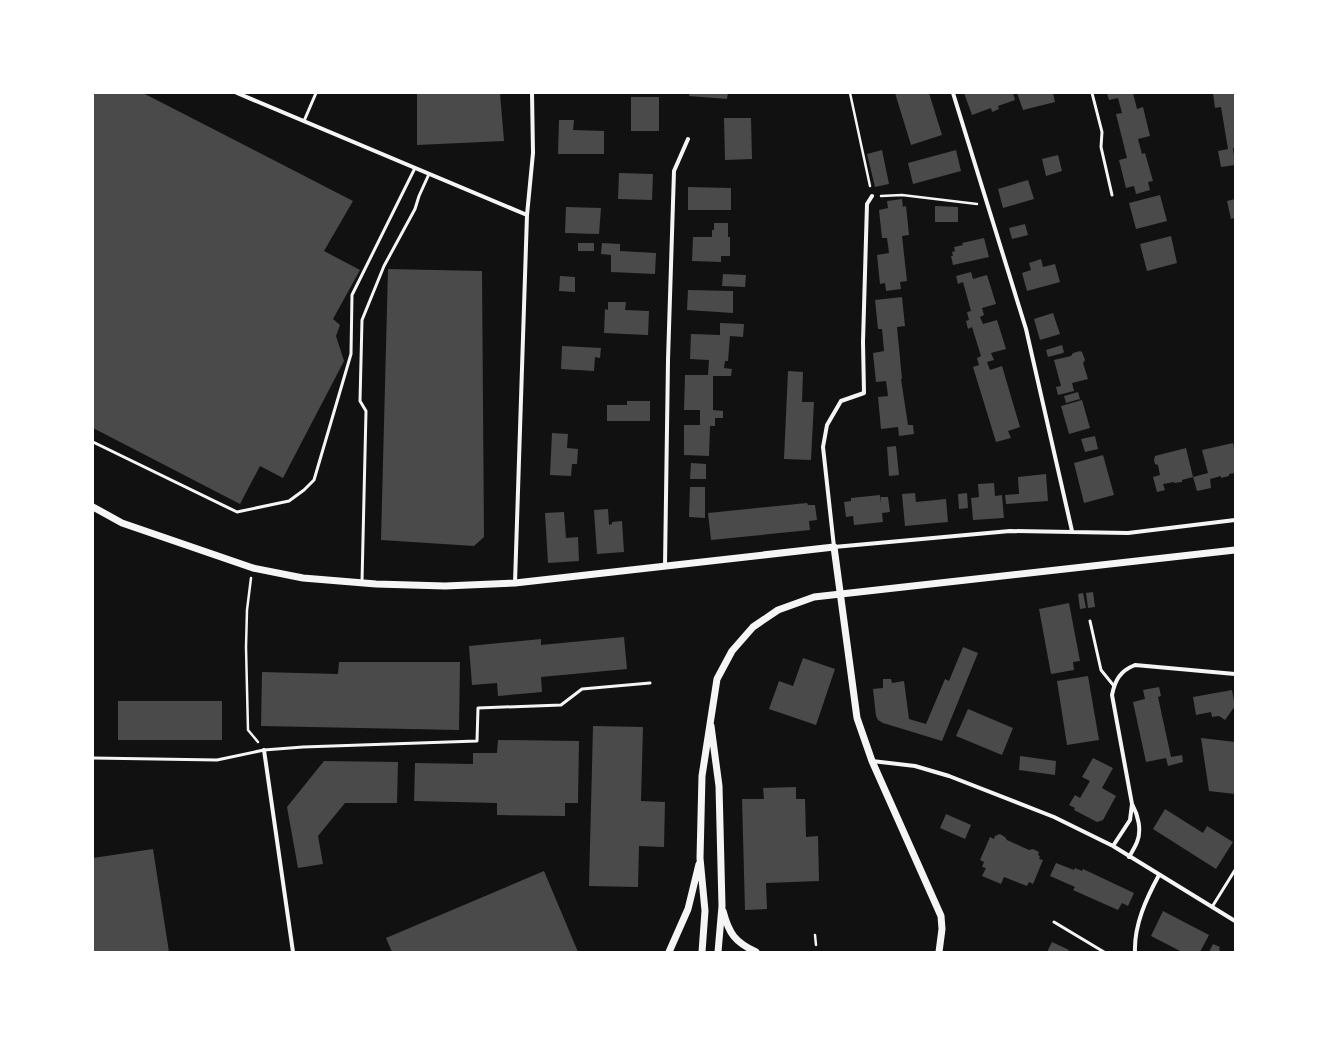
<svg xmlns="http://www.w3.org/2000/svg" width="1328" height="1045" font-family="'PT Sans',sans-serif">
<style>
.building{fill:#4a4a4a}
.lines{fill:none;stroke-linecap:round;stroke-linejoin:round}
.path{stroke:#f5f5f5;stroke-width:2.5}
.service{stroke:#f5f5f5;stroke-width:3}
.minor{stroke:#f5f5f5;stroke-width:4}
.tertiary{stroke:#f5f5f5;stroke-width:7}
</style>
<rect width="100%" height="100%" fill="#111"/>
<path class="building" d="M 93,93 L 143,93 L 353,201 L 324,251 L 360,270 L 333,319 L 340,325 L 336,336 L 344,361 L 283,478 L 260,466 L 240,504 L 93,428 Z
M 417,93 L 500,93 L 504,141 L 417,145 Z
M 690,93 L 728,93 L 727,99 L 689,96 Z
M 895,93 L 929,93 L 942,135 L 911,145 Z
M 964,93 L 1013,93 L 1015,100 L 998,106 L 999,109 L 992,112 L 991,108 L 972,115 Z
M 1017,93 L 1053,93 L 1055,102 L 1023,110 Z
M 1107,93 L 1133,93 L 1137,109 L 1143,107 L 1150,136 L 1138,139 L 1142,154 L 1145,153 L 1153,181 L 1148,182 L 1150,190 L 1136,194 L 1134,186 L 1126,188 L 1119,160 L 1127,158 L 1116,114 L 1122,113 L 1118,98 L 1109,100 Z
M 1213,93 L 1235,93 L 1235,148 L 1233,148 L 1235,165 L 1221,167 L 1218,151 L 1228,149 L 1221,107 L 1215,108 Z
M 631,97 L 659,97 L 659,131 L 631,131 Z
M 724,118 L 751,118 L 752,159 L 725,160 Z
M 559,120 L 574,120 L 573,130 L 604,131 L 604,154 L 558,154 Z
M 882,150 L 889,184 L 875,187 L 867,154 Z
M 956,150 L 961,171 L 913,184 L 908,163 Z
M 1058,155 L 1062,171 L 1046,176 L 1042,159 Z
M 619,173 L 653,174 L 652,200 L 618,199 Z
M 1028,180 L 1034,199 L 1003,208 L 998,189 Z
M 688,187 L 731,188 L 731,210 L 688,210 Z
M 1160,195 L 1167,221 L 1136,229 L 1129,203 Z
M 902,199 L 903,207 L 906,206 L 909,235 L 902,236 L 907,281 L 900,282 L 901,289 L 886,291 L 885,283 L 880,284 L 877,255 L 889,253 L 887,238 L 882,238 L 879,210 L 888,208 L 887,201 Z
M 1235,199 L 1235,218 L 1231,219 L 1227,201 Z
M 935,206 L 958,207 L 958,222 L 935,222 Z
M 566,207 L 601,208 L 599,234 L 565,233 Z
M 714,223 L 728,223 L 728,237 L 730,237 L 730,256 L 721,256 L 721,262 L 692,261 L 693,237 L 712,237 L 712,230 L 714,230 Z
M 1025,224 L 1028,235 L 1012,239 L 1009,228 Z
M 1171,236 L 1177,263 L 1147,271 L 1140,244 Z
M 984,238 L 989,257 L 953,265 L 951,256 L 953,256 L 952,252 L 955,251 L 954,247 L 963,245 L 962,243 Z
M 578,243 L 594,243 L 594,251 L 578,251 Z
M 602,243 L 620,244 L 620,251 L 656,253 L 655,274 L 611,272 L 611,255 L 601,254 Z
M 1041,259 L 1043,267 L 1055,264 L 1060,282 L 1027,291 L 1022,273 L 1031,270 L 1029,263 Z
M 388,269 L 482,271 L 484,537 L 474,546 L 381,540 Z
M 971,272 L 973,279 L 987,275 L 996,304 L 982,308 L 984,315 L 980,317 L 983,324 L 997,320 L 1006,349 L 991,353 L 994,360 L 987,362 L 990,370 L 1002,366 L 1020,427 L 1008,431 L 1011,438 L 996,442 L 973,367 L 979,365 L 977,358 L 981,356 L 972,327 L 968,329 L 966,321 L 969,320 L 967,312 L 971,311 L 963,282 L 958,284 L 956,276 Z
M 723,274 L 746,275 L 745,287 L 722,286 Z
M 560,276 L 575,277 L 575,292 L 559,291 Z
M 688,290 L 733,291 L 733,313 L 687,310 Z
M 902,297 L 905,326 L 897,327 L 902,379 L 901,379 L 908,425 L 913,425 L 914,434 L 899,436 L 898,427 L 881,429 L 878,397 L 888,396 L 887,388 L 886,381 L 876,382 L 873,353 L 884,351 L 882,329 L 878,329 L 875,300 Z
M 608,302 L 626,302 L 625,310 L 649,311 L 648,335 L 604,333 L 605,309 L 608,310 Z
M 1053,313 L 1060,334 L 1040,340 L 1034,319 Z
M 720,323 L 744,324 L 743,337 L 730,336 L 728,361 L 725,361 L 724,368 L 732,369 L 731,376 L 713,376 L 713,410 L 723,411 L 723,418 L 715,418 L 715,426 L 710,426 L 709,456 L 684,455 L 684,425 L 700,425 L 700,410 L 684,410 L 685,375 L 708,375 L 709,360 L 690,359 L 691,334 L 720,335 Z
M 1062,345 L 1064,352 L 1063,353 L 1048,357 L 1046,350 Z
M 562,346 L 601,348 L 600,358 L 595,357 L 594,371 L 561,369 Z
M 1080,351 L 1082,352 L 1085,360 L 1083,363 L 1088,379 L 1072,383 L 1074,391 L 1058,395 L 1056,387 L 1061,386 L 1054,360 L 1071,356 L 1073,353 Z
M 788,371 L 803,372 L 802,402 L 814,402 L 811,460 L 784,459 Z
M 1078,392 L 1080,399 L 1066,403 L 1064,396 Z
M 1082,400 L 1090,428 L 1069,434 L 1061,406 Z
M 627,401 L 650,401 L 650,421 L 607,421 L 607,405 L 627,405 Z
M 552,433 L 568,434 L 567,448 L 578,449 L 577,464 L 572,464 L 571,476 L 550,475 Z
M 1095,436 L 1098,449 L 1085,452 L 1081,439 Z
M 1233,443 L 1235,452 L 1235,473 L 1229,474 L 1229,476 L 1221,478 L 1221,476 L 1210,479 L 1211,488 L 1197,491 L 1193,477 L 1208,473 L 1202,450 Z
M 896,446 L 899,475 L 889,476 L 887,447 Z
M 1186,448 L 1193,477 L 1182,480 L 1182,482 L 1174,483 L 1174,482 L 1163,484 L 1165,490 L 1157,492 L 1153,477 L 1160,475 L 1158,465 L 1155,464 L 1154,460 L 1155,456 Z
M 1103,455 L 1114,495 L 1084,503 L 1074,463 Z
M 691,463 L 706,464 L 706,479 L 690,479 Z
M 1046,474 L 1048,501 L 1006,504 L 1005,495 L 1019,494 L 1018,477 Z
M 994,483 L 995,496 L 1002,495 L 1004,518 L 973,520 L 971,498 L 979,497 L 978,484 Z
M 690,487 L 705,487 L 705,518 L 689,517 Z
M 915,493 L 916,502 L 946,499 L 948,522 L 905,526 L 902,494 Z
M 967,493 L 968,508 L 959,509 L 958,494 Z
M 880,495 L 881,503 L 881,497 L 888,497 L 890,512 L 882,513 L 883,522 L 854,525 L 853,516 L 846,517 L 844,502 L 851,501 L 851,498 Z
M 807,503 L 808,505 L 815,505 L 817,520 L 809,521 L 810,530 L 711,540 L 708,513 Z
M 608,509 L 609,525 L 612,524 L 612,522 L 622,521 L 624,552 L 597,554 L 594,510 Z
M 564,512 L 566,538 L 578,537 L 579,561 L 548,563 L 545,513 Z
M 1093,592 L 1095,607 L 1088,608 L 1086,593 Z
M 1083,593 L 1086,608 L 1080,609 L 1078,594 Z
M 1069,603 L 1080,661 L 1073,662 L 1074,670 L 1051,674 L 1039,609 Z
M 624,637 L 627,669 L 541,677 L 542,692 L 498,696 L 497,683 L 472,685 L 469,646 L 541,639 L 541,645 Z
M 963,647 L 978,653 L 942,741 L 883,723 L 878,720 L 876,716 L 873,689 L 883,688 L 883,679 L 891,679 L 892,683 L 904,681 L 909,719 L 926,724 L 945,679 L 949,681 Z
M 803,658 L 835,669 L 816,725 L 769,709 L 779,681 L 793,686 Z
M 339,662 L 460,662 L 459,730 L 261,726 L 262,672 L 338,674 Z
M 1088,676 L 1099,740 L 1067,745 L 1057,681 Z
M 1159,687 L 1161,696 L 1158,697 L 1171,757 L 1182,755 L 1183,762 L 1168,766 L 1166,758 L 1146,762 L 1133,702 L 1145,699 L 1143,690 Z
M 1232,690 L 1235,706 L 1225,720 L 1219,716 L 1212,717 L 1211,712 L 1196,715 L 1193,697 Z
M 118,701 L 222,701 L 222,740 L 118,740 Z
M 968,709 L 1013,728 L 1002,755 L 956,736 Z
M 593,726 L 643,727 L 641,801 L 665,802 L 664,847 L 639,846 L 638,887 L 589,886 Z
M 1201,738 L 1235,742 L 1235,794 L 1209,791 Z
M 498,740 L 579,741 L 578,803 L 565,803 L 565,816 L 497,815 L 497,803 L 414,801 L 415,763 L 473,764 L 473,753 L 497,753 Z
M 1020,756 L 1056,761 L 1055,775 L 1019,770 Z
M 1093,758 L 1113,768 L 1102,788 L 1116,796 L 1103,820 L 1097,822 L 1074,810 L 1075,808 L 1069,805 L 1075,795 L 1080,798 L 1090,781 L 1082,777 Z
M 324,761 L 398,762 L 397,803 L 345,803 L 318,836 L 323,864 L 298,868 L 287,807 Z
M 796,787 L 796,799 L 805,799 L 806,837 L 818,836 L 819,881 L 766,883 L 767,909 L 745,910 L 742,799 L 764,799 L 763,788 Z
M 1165,809 L 1203,833 L 1207,826 L 1233,842 L 1216,869 L 1153,829 Z
M 946,814 L 971,825 L 965,839 L 940,828 Z
M 1000,834 L 1005,837 L 1007,840 L 1029,850 L 1033,849 L 1039,852 L 1038,855 L 1040,856 L 1039,859 L 1043,860 L 1033,884 L 1029,882 L 1027,886 L 1004,877 L 1001,884 L 982,876 L 986,868 L 982,867 L 984,862 L 980,860 L 990,837 L 994,839 L 995,836 Z
M 153,849 L 169,952 L 93,952 L 93,858 Z
M 1056,863 L 1074,870 L 1075,868 L 1082,871 L 1083,869 L 1134,893 L 1128,906 L 1122,903 L 1118,910 L 1073,890 L 1075,887 L 1050,876 Z
M 544,871 L 578,952 L 392,952 L 386,938 Z
M 1163,911 L 1209,935 L 1200,952 L 1182,952 L 1151,936 Z
M 1052,942 L 1069,950 L 1067,952 L 1047,952 Z
M 1213,944 L 1220,947 L 1219,950 L 1223,952 L 1209,952 Z"/>
<g class="lines">
<path class="path" d="M 850,93 L 870,186
M 881,196 L 902,195 L 977,204
M 251,578 L 247,610 L 246,647 L 248,730 L 258,742
M 815,935 L 816,945"/>
<path class="service" d="M 1092,93 L 1102,132 L 1101,147 L 1112,195
M 304,121 L 316,93
M 93,442 L 237,512 L 289,501 L 304,490 L 314,480 L 351,354 L 352,295 L 415,168
M 362,582 L 366,411 L 360,401 L 362,320 L 384,266 L 415,209 L 419,196 L 429,174
M 1090,621 L 1101,670 L 1114,686
M 93,758 L 217,760 L 264,750 L 303,747 L 477,741 L 478,708 L 561,705 L 582,689 L 650,683
M 1212,907 L 1235,870
M 1054,922 L 1104,952"/>
<path class="minor" d="M 237,93 L 527,215
M 953,93 L 1026,329 L 1072,531
M 872,196 L 867,204 L 863,342 L 864,393 L 841,401 L 827,425 L 823,447 L 834,547 L 1010,531 L 1128,533 L 1235,520
M 665,566 L 668,360 L 674,171 L 688,139
M 515,583 L 527,215 L 533,153 L 532,93
M 264,750 L 293,952
M 872,761 L 915,766 L 949,776 L 1054,817 L 1113,846 L 1235,921
M 1132,804 L 1112,695 C 1115,680 1120,671 1135,665 L 1235,674
M 1113,846 L 1130,820 L 1132,804 C 1138,815 1142,830 1137,842 C 1135,847 1132,852 1129,857
M 1135,952 C 1134,925 1146,899 1159,875"/>
<path class="tertiary" d="M 93,507 L 122,523 L 253,568 L 303,578 L 376,584 L 445,586 L 515,583 L 834,547 L 857,718 L 872,761 L 941,916 L 942,929 L 939,952
M 711,726 L 719,786 L 722,906 L 718,952
M 723,911 C 729,934 735,942 756,952
M 669,952 L 688,909 L 699,864
M 702,952 L 705,911 L 700,858 L 702,776 L 717,679 L 732,651 L 753,627 L 778,610 L 814,597 L 1235,550"/>
</g>
<rect width="1328" height="1045" fill="none" stroke="#ffffff" stroke-width="188"/>
</svg>
